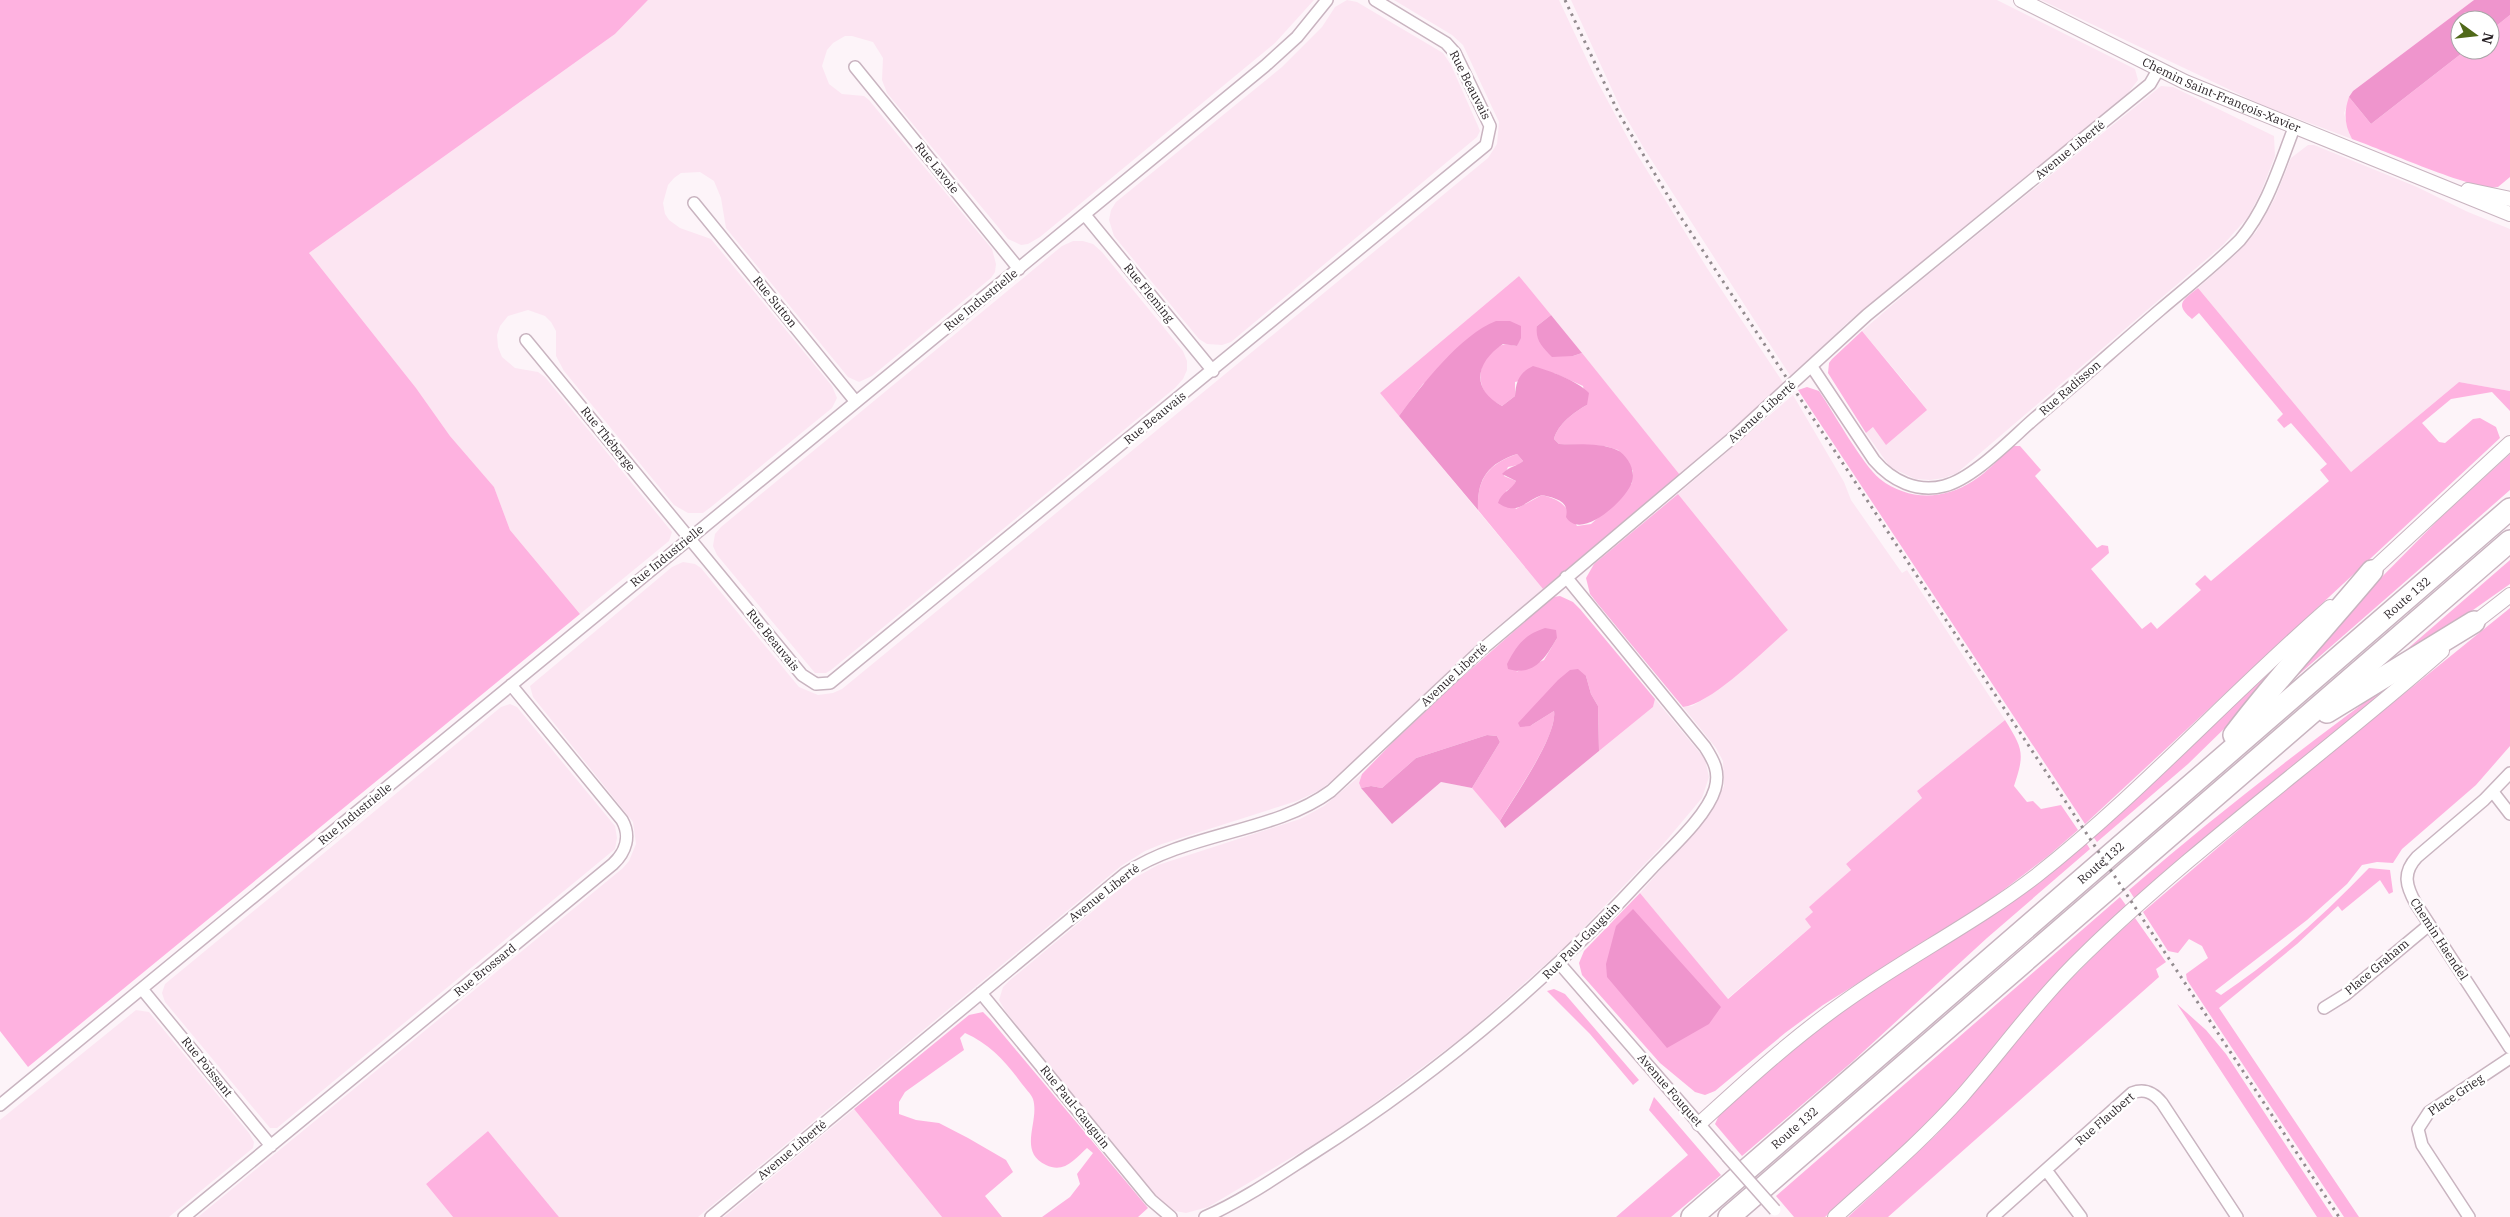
<svg xmlns="http://www.w3.org/2000/svg" width="2510" height="1217" font-family="'IBM Plex Serif',serif">
<style>
.built{fill:#fce5f2}
.green{fill:#feb2e0;fill-rule:evenodd}
.forest{fill:#ef95cd}
.lines{fill:none;stroke-linecap:round;stroke-linejoin:round}
.minor-casing{stroke:#c9b4c0;stroke-width:14}
.tertiary-casing{stroke:#c9b4c0;stroke-width:16}
.motorway-casing{stroke:#c9b4c0;stroke-width:24}
.minor{stroke:#fff;stroke-width:11}
.tertiary{stroke:#fff;stroke-width:14}
.motorway{stroke:#fff;stroke-width:21}
.rail{stroke:#928a8e;stroke-width:3;stroke-dasharray:2.5 5;stroke-linecap:butt}
.minor-bridge-casing{stroke:#c9b4c0;stroke-width:14;stroke-linecap:butt}
.minor-bridge{stroke:#fff;stroke-width:11}
.labels{text-anchor:middle;stroke-width:5;stroke-linejoin:round;paint-order:stroke}
.street-label{font-size:12px;fill:#251e22;stroke:#fff}
</style>
<rect width="100%" height="100%" fill="#fdf4f9"/>
<path class="built" d="M 648,0 L 1314,0 L 1275,43 L 1040,237 L 1028,244 L 1021,245 L 1008,239 L 887,93 L 882,80 L 883,58 L 873,42 L 852,36 L 845,36 L 833,43 L 827,50 L 822,66 L 829,84 L 842,94 L 864,96 L 869,100 L 992,249 L 996,264 L 995,272 L 991,278 L 872,376 L 859,382 L 848,377 L 726,228 L 721,198 L 714,181 L 700,172 L 681,173 L 674,178 L 668,185 L 663,203 L 665,214 L 669,220 L 680,228 L 711,239 L 832,386 L 837,398 L 832,408 L 711,507 L 703,513 L 688,513 L 674,505 L 564,371 L 556,356 L 556,331 L 551,322 L 545,316 L 528,310 L 508,316 L 500,326 L 497,335 L 498,347 L 502,357 L 515,368 L 538,372 L 545,377 L 672,532 L 669,541 L 580,614 L 510,530 L 494,487 L 450,436 L 416,388 L 309,253 L 615,34 Z
M 1347,0 L 1357,2 L 1443,53 L 1451,65 L 1478,126 L 1480,131 L 1477,137 L 1231,342 L 1222,345 L 1207,344 L 1199,339 L 1114,236 L 1109,220 L 1111,210 L 1116,202 L 1282,67 L 1322,27 L 1335,7 Z
M 1394,0 L 1559,0 L 1596,79 L 1632,146 L 1707,268 L 1784,384 L 1680,475 L 1519,276 L 1380,393 L 1543,589 L 1480,641 L 1335,779 L 1318,791 L 1297,801 L 1162,844 L 1145,851 L 1121,866 L 698,1217 L 559,1217 L 488,1131 L 426,1184 L 453,1217 L 198,1217 L 623,868 L 629,861 L 636,844 L 633,822 L 533,697 L 530,686 L 672,567 L 683,562 L 695,564 L 701,568 L 799,687 L 818,695 L 833,693 L 842,689 L 1488,158 L 1497,144 L 1499,122 L 1463,45 L 1452,35 Z
M 1571,0 L 1997,0 L 2135,69 L 2138,80 L 2128,93 L 1847,323 L 1791,377 L 1645,150 L 1621,109 Z
M 2041,0 L 2474,0 L 2353,91 L 2344,113 L 2349,133 L 2352,139 L 2264,106 Z
M 2161,86 L 2173,87 L 2274,136 L 2275,156 L 2261,192 L 2248,217 L 2223,245 L 1957,473 L 1944,478 L 1930,480 L 1915,479 L 1890,467 L 1866,433 L 1914,393 L 1862,331 L 1919,282 Z
M 2308,145 L 2314,145 L 2417,187 L 2468,212 L 2510,229 L 2510,391 L 2459,382 L 2351,472 L 2198,288 L 2235,255 L 2256,232 L 2275,198 L 2291,158 Z
M 1073,241 L 1083,241 L 1093,244 L 1102,252 L 1183,351 L 1187,361 L 1187,370 L 1183,379 L 1175,388 L 831,670 L 826,673 L 815,673 L 717,555 L 713,546 L 715,534 L 721,527 L 1062,246 Z
M 1793,395 L 1844,482 L 1851,500 L 1902,573 L 1907,570 L 2005,720 L 1917,791 L 1922,798 L 1846,864 L 1851,870 L 1810,907 L 1814,912 L 1811,927 L 1727,999 L 1640,893 L 1712,811 L 1724,786 L 1723,761 L 1716,748 L 1683,707 L 1692,706 L 1707,697 L 1788,630 L 1678,494 Z
M 1655,699 L 1705,759 L 1709,777 L 1702,798 L 1660,848 L 1567,945 L 1468,1033 L 1356,1117 L 1316,1143 L 1208,1207 L 1186,1213 L 1175,1211 L 1159,1199 L 1006,1012 L 999,1000 L 1003,987 L 1009,981 L 1129,881 L 1158,865 L 1300,819 L 1324,806 L 1362,774 L 1359,783 L 1361,788 L 1392,824 L 1441,782 L 1472,788 L 1506,827 L 1653,707 Z
M 510,704 L 517,707 L 615,826 L 617,838 L 615,849 L 283,1123 L 277,1128 L 270,1128 L 165,1002 L 162,993 L 165,984 L 501,707 Z
M 136,1010 L 149,1012 L 249,1133 L 254,1142 L 253,1148 L 169,1217 L 0,1217 L 0,1120 Z
M 854,1109 L 942,1217 L 724,1217 Z"/>
<path class="green" d="M 0,0 L 648,0 L 615,34 L 309,253 L 416,388 L 450,436 L 494,487 L 510,530 L 580,614 L 28,1067 L 0,1031 Z
M 2510,15 L 2510,177 L 2498,187 C 2476,192 2379,148 2352,139 C 2344,125 2344,111 2349,97 L 2371,124 L 2466,50 L 2490,50 L 2490,31 Z
M 1519,276 L 1551,315 L 1537,326 L 1573,356 L 1582,353 L 1680,475 L 1543,589 L 1478,510 C 1477,479 1487,465 1517,454 L 1523,461 L 1518,465 L 1508,467 L 1504,476 L 1516,481 L 1513,487 L 1506,491 L 1516,509 L 1542,495 C 1565,501 1565,506 1577,526 L 1591,524 L 1616,502 L 1632,483 L 1633,471 L 1618,450 L 1605,446 L 1559,444 L 1554,439 C 1558,424 1574,412 1587,405 L 1583,386 L 1554,373 L 1515,382 L 1515,396 L 1502,406 C 1498,403 1492,401 1489,398 C 1473,380 1481,354 1502,345 C 1506,343 1512,345 1517,346 L 1521,326 L 1423,384 L 1399,416 L 1380,393 Z
M 2198,288 L 2351,472 L 2459,382 L 2510,391 L 2510,411 L 2492,392 L 2451,399 L 2422,423 L 2439,442 L 2445,443 L 2473,419 L 2480,418 L 2496,427 L 2500,438 L 2085,824 L 1798,390 L 1807,387 L 1819,391 C 1834,413 1862,464 1880,479 C 1908,501 1944,500 1973,481 C 1988,472 2000,457 2013,446 L 2020,446 L 2041,470 L 2035,476 L 2097,548 L 2102,545 L 2108,546 L 2109,553 L 2091,569 L 2142,629 L 2151,622 L 2157,629 L 2201,590 L 2195,584 L 2205,575 L 2211,581 L 2329,481 L 2320,470 L 2327,464 L 2291,423 L 2284,428 L 2277,420 L 2283,414 L 2199,313 L 2192,319 C 2174,304 2183,300 2198,288 Z
M 1862,331 L 1927,410 L 1886,445 L 1873,427 L 1866,433 L 1828,373 L 1829,363 L 1832,359 Z
M 2510,454 L 2510,490 L 2280,691 L 2368,591 L 2440,518 Z
M 1678,494 L 1788,630 C 1764,650 1713,703 1683,707 L 1597,603 L 1590,594 L 1586,578 L 1594,564 Z
M 2510,560 L 2510,584 L 2392,667 L 2390,664 Z
M 1560,596 L 1573,602 L 1580,609 L 1655,699 L 1653,707 L 1599,751 L 1598,706 L 1591,694 L 1586,676 L 1530,726 L 1554,711 C 1558,736 1513,797 1500,821 L 1472,788 L 1500,742 L 1497,736 L 1487,735 L 1416,758 L 1382,788 L 1371,786 L 1361,788 L 1359,783 L 1362,774 L 1393,742 L 1461,678 L 1553,597 ZM 1557,638 L 1544,660 L 1516,672 Z
M 2510,608 L 2510,746 L 2476,785 L 2402,849 L 2393,863 L 2377,862 L 2362,865 L 2347,884 L 2307,920 L 2215,991 L 2221,995 C 2275,959 2324,915 2369,868 L 2390,870 L 2393,892 L 2389,894 L 2380,880 L 2342,911 L 2338,906 L 2297,944 L 2219,1008 L 2359,1217 L 2344,1217 L 2187,980 L 2186,974 L 2208,958 L 2202,946 L 2189,939 L 2178,953 L 2168,951 L 2143,912 L 2285,790 Z
M 2302,639 L 2230,723 L 2188,764 L 2097,842 L 2092,835 Z
M 2413,667 L 2414,668 L 2136,901 L 2129,890 C 2220,811 2315,738 2413,667 Z
M 2005,720 C 2023,749 2025,753 2014,786 L 2027,802 L 2033,801 L 2041,809 L 2061,805 L 2078,830 L 2048,856 L 1985,904 L 1823,1005 L 1785,1033 L 1715,1091 L 1705,1095 L 1695,1092 L 1660,1063 L 1582,975 L 1579,963 L 1584,951 L 1640,893 L 1728,999 L 1811,927 L 1805,919 L 1813,912 L 1809,907 L 1851,870 L 1846,864 L 1922,798 L 1917,791 Z
M 2085,841 L 2090,849 L 1987,938 L 1852,1062 L 1742,1156 L 1715,1124 L 1721,1111 L 1833,1017 Z
M 2120,897 L 2128,908 L 1960,1091 L 1899,1152 L 1825,1217 L 1794,1217 L 1776,1196 Z
M 2135,918 L 2166,962 L 2156,969 L 2159,977 L 1888,1217 L 1848,1217 L 1936,1135 L 1974,1093 L 2052,998 L 2107,943 Z
M 1554,989 L 1565,994 L 1639,1080 L 1633,1085 L 1590,1034 L 1547,991 Z
M 2177,1004 L 2206,1030 L 2226,1054 L 2333,1217 L 2317,1217 Z
M 983,1012 L 990,1019 L 1148,1208 L 1138,1217 L 1042,1217 L 1070,1197 L 1080,1184 L 1077,1174 L 1093,1153 L 1087,1148 C 1075,1159 1064,1174 1046,1165 C 1017,1151 1040,1122 1033,1099 C 1031,1094 1025,1088 1022,1084 C 1006,1062 990,1044 965,1033 L 960,1038 L 964,1050 L 905,1092 L 899,1102 L 899,1114 L 916,1120 L 939,1123 L 968,1138 L 1006,1160 L 1013,1172 L 985,1196 L 1002,1217 L 942,1217 L 854,1109 L 969,1015 Z
M 1654,1097 L 1721,1175 L 1671,1217 L 1616,1217 L 1688,1155 L 1649,1110 Z
M 488,1131 L 559,1217 L 453,1217 L 426,1184 Z"/>
<path class="forest" d="M 2474,0 L 2510,0 L 2510,15 L 2490,31 L 2490,20 L 2460,20 L 2460,50 L 2466,50 L 2371,124 L 2349,97 L 2353,91 Z
M 1551,315 L 1582,353 L 1573,356 L 1552,357 C 1542,347 1535,340 1537,326 Z
M 1496,321 L 1510,321 L 1521,326 L 1521,338 L 1517,346 L 1503,344 C 1476,362 1470,389 1502,406 L 1515,396 C 1516,381 1519,373 1533,366 C 1550,371 1576,380 1589,393 L 1587,405 C 1574,412 1558,424 1554,439 L 1559,444 C 1577,445 1600,442 1617,450 C 1627,455 1636,470 1632,482 C 1627,499 1581,542 1566,517 C 1570,501 1555,498 1542,495 C 1523,502 1518,516 1498,503 C 1501,492 1512,490 1516,481 L 1502,474 C 1509,466 1516,467 1523,461 L 1517,454 C 1487,464 1477,479 1478,510 L 1399,416 C 1422,385 1460,335 1496,321 Z
M 1545,628 L 1556,630 L 1557,638 C 1546,657 1534,677 1508,669 L 1507,664 C 1517,645 1524,635 1545,628 Z
M 1578,669 L 1586,676 L 1591,694 L 1598,706 L 1599,751 L 1505,828 L 1500,821 C 1513,798 1558,736 1554,711 L 1530,726 L 1520,727 L 1518,723 L 1558,680 L 1570,670 Z
M 1487,735 L 1497,736 L 1500,742 L 1472,788 L 1441,782 L 1392,824 L 1361,788 L 1371,786 L 1382,788 L 1416,758 Z
M 1633,909 L 1721,1007 L 1709,1024 L 1667,1048 L 1607,977 L 1606,964 L 1616,926 Z"/>
<g class="lines">
<g class="minor-casing">
<path id="minor" d="M 855,67 L 1019,269
M 694,203 L 856,402
M 1085,215 L 1213,371
M 526,340 L 802,675 L 816,684 L 830,683 L 1486,145 L 1490,126 L 1455,53 L 1446,43 L 1375,0
M 1812,367 L 1874,460 C 1892,481 1917,493 1944,486 C 1973,479 2011,439 2034,419 C 2077,383 2118,346 2160,310 C 2187,287 2215,265 2240,240 C 2267,208 2279,167 2294,128
M 2510,773 L 2484,800 L 2417,857 C 2402,873 2406,886 2416,904 L 2510,1048
M 2493,792 L 2510,814
M 1559,963 L 1727,1156
M 142,989 L 271,1146
M 981,993 L 1151,1200 L 1171,1217
M 2324,1008 L 2345,995 L 2429,925
M 0,1105 L 1265,66 L 1297,37 L 1327,0
M 2046,1170 L 2081,1217
M 184,1217 L 613,864 C 626,852 631,836 622,820 L 511,685
M 711,1217 L 1126,873 C 1188,832 1274,833 1331,791 L 1480,651 L 1736,435 L 1867,315 L 2150,84 L 2158,70
M 1205,1217 C 1242,1201 1278,1176 1312,1154 C 1438,1074 1551,978 1652,868 C 1671,848 1707,816 1715,789 C 1720,772 1714,761 1705,747 L 1566,577
M 1993,1217 L 2132,1093 C 2145,1088 2154,1093 2162,1103 L 2237,1217
M 2469,1217 L 2422,1145 L 2418,1129 L 2429,1112 L 2510,1058"/>
</g>
<g class="tertiary-casing">
<g id="tertiary">
<path id="s1" d="M 2021,0 L 2185,82 L 2510,214"/>
<path d="M 2468,190 L 2510,199"/>
<path d="M 2365,577 L 2510,443"/>
<path d="M 2469,627 L 2510,595"/>
<path d="M 1699,1124 C 1746,1081 1795,1036 1847,1000 C 1909,956 1976,922 2036,876 C 2140,794 2230,694 2330,607"/>
<path d="M 1835,1217 C 1878,1178 1923,1140 1962,1096 C 2003,1049 2039,998 2085,954 C 2197,845 2325,754 2442,651"/>
</g>
</g>
<g class="motorway-casing">
<g id="motorway">
<path d="M 2327,712 L 2474,622"/>
<path d="M 2234,735 C 2277,678 2326,626 2372,571"/>
<path id="s2" d="M 1692,1217 L 2510,509"/>
<path d="M 1729,1217 L 2510,541"/>
</g>
</g>
<use href="#minor" class="minor"/>
<use href="#tertiary" class="tertiary"/>
<use href="#motorway" class="motorway"/>
<path class="rail" d="M 1565,0 L 1619,114 L 1680,216 L 2339,1217"/>
<g class="minor-bridge-casing">
<path id="minor-bridge" d="M 1727,1156 L 1775,1210"/>
</g>
<use href="#minor-bridge" class="minor-bridge"/>
</g>
<g class="labels">
<g class="street-label">
<text transform="translate(1470 85) rotate(63)" y="4">Rue Beauvais</text>
<text dy="4" stroke="none"><textPath href="#s1" startOffset="222">Chemin Saint-François-Xavier</textPath></text>
<text transform="translate(2070 150) rotate(-39)" y="4">Avenue Liberté</text>
<text transform="translate(937 168) rotate(51)" y="4">Rue Lavoie</text>
<text transform="translate(1149 293) rotate(51)" y="4">Rue Fleming</text>
<text transform="translate(981 300) rotate(-39)" y="4">Rue Industrielle</text>
<text transform="translate(775 302) rotate(51)" y="4">Rue Sutton</text>
<text transform="translate(2070 388) rotate(-41)" y="4">Rue Radisson</text>
<text transform="translate(1762 412) rotate(-42)" y="4">Avenue Liberté</text>
<text transform="translate(1155 418) rotate(-39)" y="4">Rue Beauvais</text>
<text transform="translate(608 439) rotate(51)" y="4">Rue Théberge</text>
<text transform="translate(667 556) rotate(-39)" y="4">Rue Industrielle</text>
<text dy="4" stroke="none"><textPath href="#s2" startOffset="946">Route 132</textPath></text>
<text transform="translate(773 640) rotate(51)" y="4">Rue Beauvais</text>
<text transform="translate(1454 675) rotate(-43)" y="4">Avenue Liberté</text>
<text transform="translate(355 814) rotate(-39)" y="4">Rue Industrielle</text>
<text dy="4" stroke="none"><textPath href="#s2" startOffset="541">Route 132</textPath></text>
<text transform="translate(1104 893) rotate(-38)" y="4">Avenue Liberté</text>
<text transform="translate(2439 939) rotate(57)" y="4">Chemin Haendel</text>
<text transform="translate(1581 941) rotate(-45)" y="4">Rue Paul-Gauguin</text>
<text transform="translate(2377 967) rotate(-40)" y="4">Place Graham</text>
<text transform="translate(485 970) rotate(-39)" y="4">Rue Brossard</text>
<text transform="translate(207 1067) rotate(51)" y="4">Rue Poissant</text>
<text transform="translate(1670 1090) rotate(49)" y="4">Avenue Fouquet</text>
<text transform="translate(2456 1095) rotate(-34)" y="4">Place Grieg</text>
<text transform="translate(1075 1107) rotate(51)" y="4">Rue Paul-Gauguin</text>
<text transform="translate(2105 1119) rotate(-41)" y="4">Rue Flaubert</text>
<text dy="4" stroke="none"><textPath href="#s2" startOffset="136">Route 132</textPath></text>
<text transform="translate(792 1150) rotate(-40)" y="4">Avenue Liberté</text>
</g>
</g>
<g transform="translate(2475 35) rotate(105)"><circle r="24" fill="#ffffff" stroke="#a8a5a7"/>
<path d="M0-4L9 19L0 12L-9 19Z" fill="#50691a"/>
<text y="-8" font-size="14" font-weight="bold" text-anchor="middle" fill="#251e22">N</text>
</g>
</svg>
